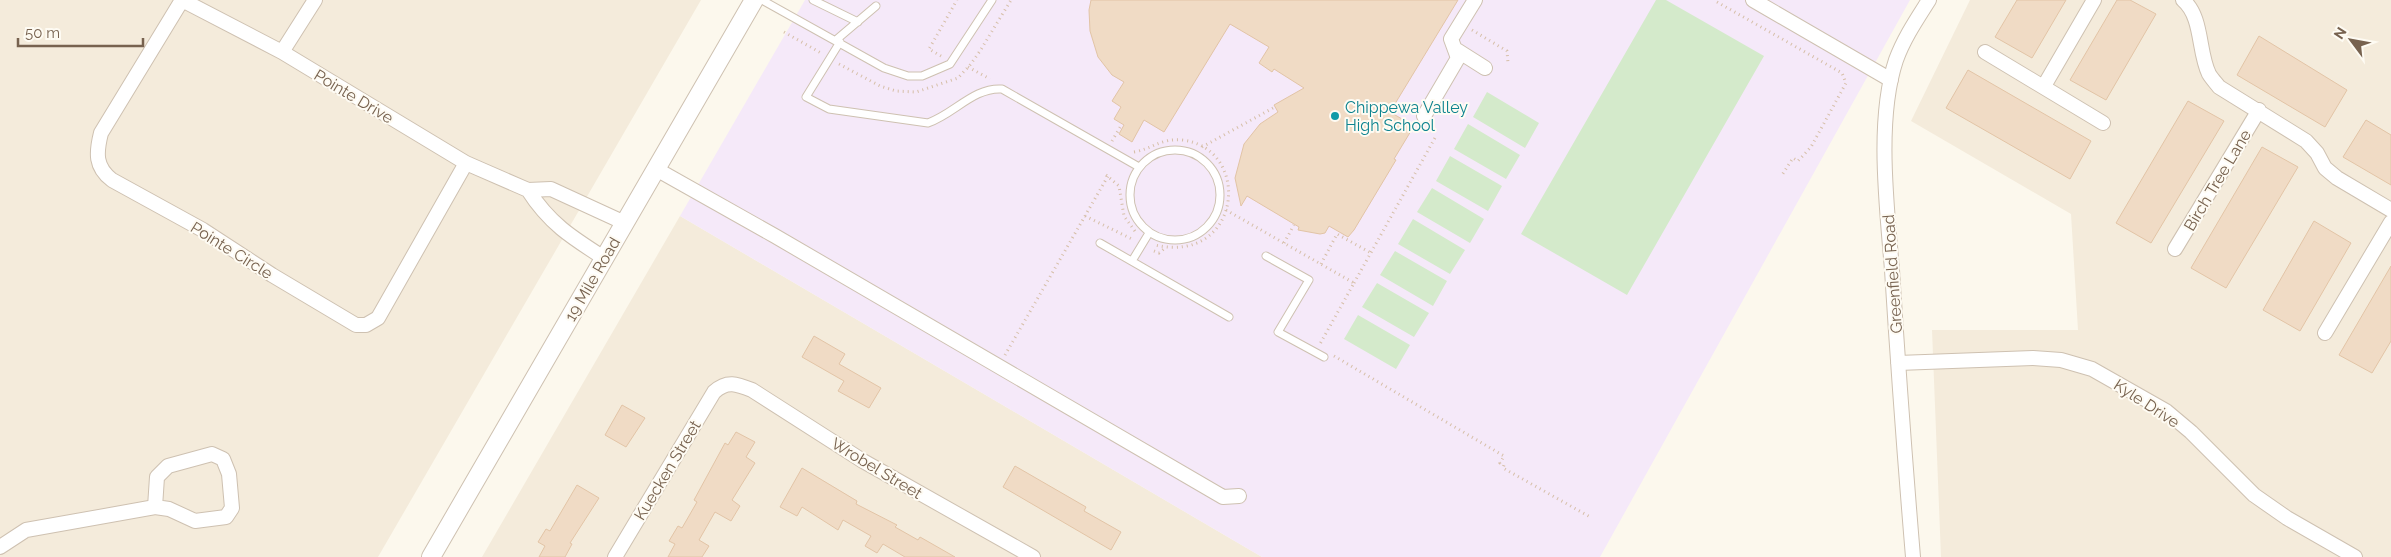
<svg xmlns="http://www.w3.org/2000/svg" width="2391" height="557" font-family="Raleway,sans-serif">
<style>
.residential{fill:#f4ebdb}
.education{fill:#f5e9f9}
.green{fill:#d4eacb}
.building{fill:#f0dbc5;stroke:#e2c4a6}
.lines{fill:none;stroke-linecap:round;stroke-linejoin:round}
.service-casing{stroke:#cec1b1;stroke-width:9}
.minor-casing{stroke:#cec1b1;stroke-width:16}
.tertiary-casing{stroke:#cec1b1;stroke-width:20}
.path{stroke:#d6bfa8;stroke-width:3;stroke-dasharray:1 4;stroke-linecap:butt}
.service{stroke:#fff;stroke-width:7}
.minor{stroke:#fff;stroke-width:14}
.tertiary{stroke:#fff;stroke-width:18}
.culture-dot{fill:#0f9aa8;stroke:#fefbf3;stroke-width:2}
.labels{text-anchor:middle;stroke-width:4;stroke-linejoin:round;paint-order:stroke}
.street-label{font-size:16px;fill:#77624f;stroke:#fefbf3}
.culture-label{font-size:16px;fill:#0d838f;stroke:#fefbf3;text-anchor:start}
</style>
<rect width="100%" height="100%" fill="#fcf8ed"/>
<path class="residential" d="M 0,0 L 701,0 L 378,557 L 0,557 Z
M 1970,0 L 2391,0 L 2391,557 L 1941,557 L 1932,330 L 2078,330 L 2071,214 L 1911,121 Z
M 680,216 L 1262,557 L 482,557 Z"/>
<path class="education" d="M 805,0 L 1910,0 L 1600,557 L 1262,557 L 680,216 Z"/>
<path class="green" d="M 1656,0 L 1666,0 L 1764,56 L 1627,295 L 1521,234 Z
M 1487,92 L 1539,123 L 1525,148 L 1473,117 Z
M 1468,124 L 1520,155 L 1506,179 L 1454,149 Z
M 1450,156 L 1502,186 L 1488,211 L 1436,181 Z
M 1432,188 L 1484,219 L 1470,243 L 1417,212 Z
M 1413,219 L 1465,250 L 1450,274 L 1398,244 Z
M 1395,251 L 1447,281 L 1433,306 L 1380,275 Z
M 1377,283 L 1429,313 L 1414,337 L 1362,307 Z
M 1358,315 L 1410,345 L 1396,369 L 1344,339 Z"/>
<path class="building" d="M 1091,0 L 1458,0 L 1390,112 L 1414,126 L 1394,159 L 1396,160 L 1354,230 L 1348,237 L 1329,226 L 1325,233 L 1320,234 L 1298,230 L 1299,227 L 1247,196 L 1241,206 L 1235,178 L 1244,144 L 1260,124 L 1278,112 L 1274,105 L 1304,88 L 1274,69 L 1272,72 L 1259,63 L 1269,47 L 1230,24 L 1164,132 L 1144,120 L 1132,142 L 1119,134 L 1124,125 L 1114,119 L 1121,107 L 1112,101 L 1124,82 L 1112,75 L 1098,57 L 1090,31 L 1089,10 Z
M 2017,0 L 2066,0 L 2032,58 L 1995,37 Z
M 2117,0 L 2130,0 L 2156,14 L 2106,100 L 2070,80 Z
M 2259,36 L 2347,90 L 2325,127 L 2237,75 Z
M 1968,70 L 2091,141 L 2070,179 L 1946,108 Z
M 2188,101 L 2224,121 L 2151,243 L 2116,223 Z
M 2366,120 L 2391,135 L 2391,185 L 2343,157 Z
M 2262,147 L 2298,167 L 2226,288 L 2191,268 Z
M 2314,221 L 2351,243 L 2300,331 L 2263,310 Z
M 2391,266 L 2391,341 L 2372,373 L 2339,355 Z
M 814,336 L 845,354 L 839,364 L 881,388 L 869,408 L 838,391 L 844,381 L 802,357 Z
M 622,405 L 645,418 L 626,447 L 605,435 Z
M 736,432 L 755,442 L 746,457 L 755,463 L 732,500 L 740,506 L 731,521 L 715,512 L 699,540 L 709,546 L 702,557 L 668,557 L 675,544 L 669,541 L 678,526 L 682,528 L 697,502 L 694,500 L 725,443 L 728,445 Z
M 1015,466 L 1086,507 L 1084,511 L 1121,532 L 1111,550 L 1003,487 Z
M 802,468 L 857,501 L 856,504 L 897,525 L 895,527 L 918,540 L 920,537 L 955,557 L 905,557 L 883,544 L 877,553 L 865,546 L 871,536 L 843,520 L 838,530 L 802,507 L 797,516 L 780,507 Z
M 577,485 L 599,498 L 570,543 L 572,544 L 565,557 L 539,557 L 545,546 L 538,542 L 546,529 L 550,531 Z"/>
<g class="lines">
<g class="service-casing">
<path id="service" d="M 762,0 L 884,68 L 908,76 L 922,76 L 950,64 L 992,0
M 813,0 L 858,22
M 836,40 L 876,6
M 840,42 L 806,97 L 829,109 L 928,123 C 954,114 974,87 1002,89 L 1139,167
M1130 195a45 45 0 1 1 90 0a45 45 0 1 1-90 0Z
M 1100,243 L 1229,317
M 1266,256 L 1309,280 L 1278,332 L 1324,357
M 1132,261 L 1149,233"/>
</g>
<g class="minor-casing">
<path id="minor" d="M 182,0 L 101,133 C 96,153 95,167 112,180 L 203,230 L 272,275 L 356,325 L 366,325 L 378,318 L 466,163
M 182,0 L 282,52 L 466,163 L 528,190
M 1753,0 L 1891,80
M 2183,0 C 2203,17 2198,52 2209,74 C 2212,79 2216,83 2219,87 L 2306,141 L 2317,153 L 2325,168 L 2337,178 L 2391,210
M 1455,49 L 1485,68
M 282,52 L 315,0
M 1985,52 L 2103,123
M 2044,86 L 2094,0
M 1424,116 L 1458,58 L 1451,39 L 1475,0
M 656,169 L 775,236 L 1223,497 L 1239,496
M 2175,249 L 2259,110
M 604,258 C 571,237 549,223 528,190 L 551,189 L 625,223
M 2325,333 L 2391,222
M 1898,363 L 2033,358 L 2061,360 L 2092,369 L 2166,411 L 2191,432 L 2254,495 L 2287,518 L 2355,557
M 0,547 L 26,530 L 155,507 L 169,509 L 195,521 L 226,517 L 232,508 L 229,474 L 223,459 L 212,454 L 168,466 L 157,477 L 155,507
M 615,557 L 714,392 C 727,380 737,384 752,390 L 863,461 L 1033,557
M 1913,557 C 1905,461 1898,366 1892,270 C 1887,207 1876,120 1896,60 C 1904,38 1917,19 1929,0"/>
</g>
<g class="tertiary-casing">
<path id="tertiary" d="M 431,557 L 754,0"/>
</g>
<path class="path" d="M 1717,2 L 1842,73 L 1846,83 L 1811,147 L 1798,161 L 1793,158 L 1782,175
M 1472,30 L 1507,51 L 1508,63
M 784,32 L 821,53
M 941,56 L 929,49 L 957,0
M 839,64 L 880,86 L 896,91 L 916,92 L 958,78 L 970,65 L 980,51 L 1011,0
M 968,67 L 990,79
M 1112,141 L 1122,124
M 1202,147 L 1273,108
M 1134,152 C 1152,149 1161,138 1182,140 C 1253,148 1242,265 1155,245
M 1106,175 L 1119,186 L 1124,216 L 1137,234
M 1226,210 L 1354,283 L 1320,344
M 1085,216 L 1134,240
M 1284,243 L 1294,225
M 1154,251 L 1159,253 L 1165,248
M 1321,264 L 1337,234 L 1371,253
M 1354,283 L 1436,136
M 1005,355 L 1108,176
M 1334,356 L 1504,456 L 1500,463 L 1504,465 L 1503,468 L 1592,518"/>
<use href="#service" class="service"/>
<use href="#minor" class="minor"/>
<use href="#tertiary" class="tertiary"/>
</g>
<circle class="culture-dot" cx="1335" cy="116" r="5"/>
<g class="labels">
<g class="street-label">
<text transform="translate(354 96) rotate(31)" y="6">Pointe Drive</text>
<text transform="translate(2217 180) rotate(-59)" y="6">Birch Tree Lane</text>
<text transform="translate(232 250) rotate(32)" y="6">Pointe Circle</text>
<text transform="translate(1892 274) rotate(-94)" y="6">Greenfield Road</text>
<text transform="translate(592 279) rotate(-60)" y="6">19 Mile Road</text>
<text transform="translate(2147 403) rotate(33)" y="6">Kyle Drive</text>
<text transform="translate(877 468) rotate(31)" y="6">Wrobel Street</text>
<text transform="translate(667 470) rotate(-59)" y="6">Kuecken Street</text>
</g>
<g class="culture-label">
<text x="1345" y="113">Chippewa Valley<tspan x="1345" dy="18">High School</tspan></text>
</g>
</g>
<g transform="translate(2351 40) rotate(302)" stroke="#fefbf3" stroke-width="4" paint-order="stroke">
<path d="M0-4L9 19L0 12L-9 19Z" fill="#77624f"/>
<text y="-8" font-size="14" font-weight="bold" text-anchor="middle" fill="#77624f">N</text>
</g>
<path d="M18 38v8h125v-8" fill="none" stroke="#77624f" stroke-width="2.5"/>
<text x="25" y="38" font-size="15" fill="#77624f" stroke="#fefbf3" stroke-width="4" paint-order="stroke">50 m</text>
</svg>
